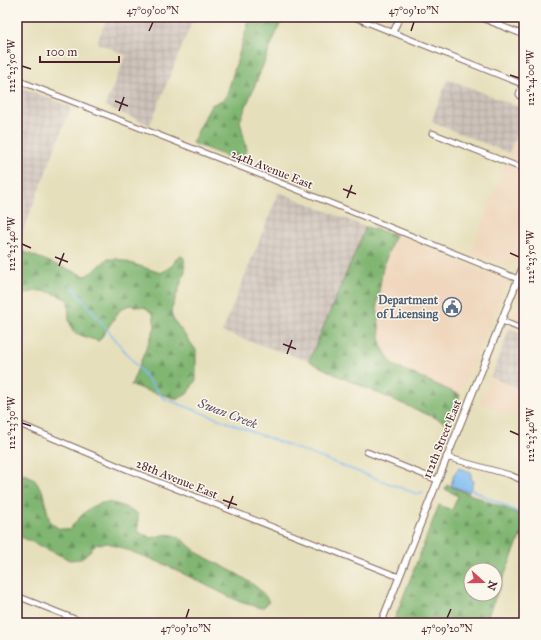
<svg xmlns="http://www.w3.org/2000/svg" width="541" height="640" font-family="'IM FELL Great Primer',serif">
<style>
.built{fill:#efd6bc}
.industrial{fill:url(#industrial-grid)}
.forest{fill:url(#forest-firs);stroke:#656a4e;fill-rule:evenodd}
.water{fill:#7fbcf2;stroke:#646e8e}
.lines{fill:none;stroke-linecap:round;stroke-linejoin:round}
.stream{stroke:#7fbcf2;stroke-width:1.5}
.minor-casing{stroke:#81625d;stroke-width:7}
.major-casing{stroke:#81625d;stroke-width:8}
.minor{stroke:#fff;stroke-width:5}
.major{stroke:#fff;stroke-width:6}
.ticks{fill:none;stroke:#4a1f2b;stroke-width:1.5}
.labels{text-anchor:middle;stroke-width:3;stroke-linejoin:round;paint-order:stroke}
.street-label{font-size:12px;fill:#4a1f2b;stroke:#fbf7ec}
.service-label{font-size:12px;font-weight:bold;fill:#4e5e75;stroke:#fbf7ec;text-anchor:end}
.water-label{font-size:13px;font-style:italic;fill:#5a4e67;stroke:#fbf7ec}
.neatline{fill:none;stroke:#4a1f2b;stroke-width:1.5}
.ticks-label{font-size:10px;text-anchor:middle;fill:#4a1f2b}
</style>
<defs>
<pattern id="industrial-grid" width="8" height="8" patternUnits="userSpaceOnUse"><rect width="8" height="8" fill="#cdc2b9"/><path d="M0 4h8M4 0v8" fill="none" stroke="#b2a69f"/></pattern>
<pattern id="forest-firs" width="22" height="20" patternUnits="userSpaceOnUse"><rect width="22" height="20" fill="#80b672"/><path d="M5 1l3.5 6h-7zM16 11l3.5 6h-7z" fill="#6b935e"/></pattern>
</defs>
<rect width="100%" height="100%" fill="#fbf7ec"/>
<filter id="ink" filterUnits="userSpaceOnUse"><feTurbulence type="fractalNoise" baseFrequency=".025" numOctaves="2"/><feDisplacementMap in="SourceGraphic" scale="8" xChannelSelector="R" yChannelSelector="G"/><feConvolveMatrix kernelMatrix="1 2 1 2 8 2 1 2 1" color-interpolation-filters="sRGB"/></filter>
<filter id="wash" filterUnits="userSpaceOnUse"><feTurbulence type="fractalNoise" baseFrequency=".012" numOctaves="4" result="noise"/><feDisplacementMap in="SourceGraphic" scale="16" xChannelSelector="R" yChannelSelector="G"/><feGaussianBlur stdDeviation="0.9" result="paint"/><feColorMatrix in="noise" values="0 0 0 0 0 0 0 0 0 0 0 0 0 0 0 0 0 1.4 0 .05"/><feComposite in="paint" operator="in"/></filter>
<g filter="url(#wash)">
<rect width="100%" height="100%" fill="#e6dfbb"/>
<path class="built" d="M 524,116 L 524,241 L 516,262 L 507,266 L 471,252 Z
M 395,234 L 507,282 L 460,395 L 393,365 L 381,346 L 377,304 L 383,267 Z
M 524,290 L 524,325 L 512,320 Z
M 491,377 L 524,391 L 524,421 L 480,404 Z"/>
<path class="industrial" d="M 107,17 L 194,17 L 150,125 L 105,106 L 126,55 L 97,43 Z
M 448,79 L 524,109 L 524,116 L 509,153 L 431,122 Z
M 17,86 L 71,107 L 17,247 Z
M 279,192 L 366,227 L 309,361 L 222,332 Z
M 510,328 L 524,334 L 524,391 L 491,377 Z"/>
<path class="forest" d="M 250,17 L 283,17 L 240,121 L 247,150 L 244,163 L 192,143 L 211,105 L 223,100 L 227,94 Z
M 366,227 L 395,234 L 383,267 L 377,304 L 381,346 L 393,365 L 460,395 L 451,418 L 445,422 L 338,376 L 309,361 Z
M 17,249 L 85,276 L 94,271 L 107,259 L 118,259 L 161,273 L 173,265 L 176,259 L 181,256 L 184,258 L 185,271 L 171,311 L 173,319 L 196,350 L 196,380 L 187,394 L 178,399 L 148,391 L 131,385 L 155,327 L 153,314 L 146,308 L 129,305 L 120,310 L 99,341 L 88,338 L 73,332 L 69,320 L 68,300 C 45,289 40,288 17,297 Z
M 25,474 L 33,478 L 42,490 L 50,522 L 58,528 L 69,530 C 92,501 104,494 138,514 L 138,532 L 152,538 C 159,536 166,533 173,535 C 182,537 191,548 198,553 C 219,566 258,580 269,602 L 262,608 L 240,602 L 164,564 L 108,543 L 97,544 L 81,559 L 70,560 L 17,535 L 17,476 Z
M 447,485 L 524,516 L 524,539 L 520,537 L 485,623 L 393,623 L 439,505 L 452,510 L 458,496 L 445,489 ZM 471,570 L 495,570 L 495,594 L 471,594 Z"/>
<path class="water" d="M 459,468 L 471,472 L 471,479 L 474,481 L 469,492 L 451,486 L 454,474 Z"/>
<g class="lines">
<path class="stream" d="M 71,285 L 163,398 L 417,494 L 423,492
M 470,489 L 524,515"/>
</g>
</g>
<g filter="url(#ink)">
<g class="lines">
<g class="minor-casing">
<path id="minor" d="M 354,17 L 522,84
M 479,17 L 524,35
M 498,25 L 501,17
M 393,32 L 400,17
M 524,79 L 519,94 L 524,101
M 17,80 L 256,173 L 518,279
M 432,133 L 524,169
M 502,321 L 524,330
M 17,423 L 126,469 L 399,577
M 367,452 L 437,480
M 446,457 L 510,475 L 524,481
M 17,596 L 85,623"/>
</g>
<g class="major-casing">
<path id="major" d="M 381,623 L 524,264"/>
</g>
<use href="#minor" class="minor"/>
<use href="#major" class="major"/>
</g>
</g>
<path class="ticks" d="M 149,31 L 153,22M 411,31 L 414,22M 22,66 L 31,69M 510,75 L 519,78M 115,101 L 128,106M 119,111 L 124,97M 343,189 L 356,194M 347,198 L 352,185M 22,244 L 31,248M 510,253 L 519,257M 55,257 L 68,262M 59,266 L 64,253M 283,344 L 296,349M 287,354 L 292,340M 22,423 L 31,426M 510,431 L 519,435M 223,500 L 237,505M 228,509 L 233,496M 186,618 L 189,609M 447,618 L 451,609"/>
<defs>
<g id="civic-ring" transform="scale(1)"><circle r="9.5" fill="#fbf7ec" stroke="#5c6f8a" stroke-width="1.5"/><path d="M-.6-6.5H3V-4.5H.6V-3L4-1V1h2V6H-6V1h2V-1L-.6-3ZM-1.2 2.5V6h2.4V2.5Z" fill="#5c6f8a"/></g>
</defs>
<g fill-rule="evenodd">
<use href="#civic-ring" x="452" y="307"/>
</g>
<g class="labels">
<g class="street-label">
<text transform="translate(272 169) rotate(22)" y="4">24th Avenue East</text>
<text transform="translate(442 439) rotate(-68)" y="4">112th Street East</text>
<text transform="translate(177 479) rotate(22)" y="4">28th Avenue East</text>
</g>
<g class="service-label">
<text x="438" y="304">Department<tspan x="438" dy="14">of Licensing</tspan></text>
</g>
<g class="water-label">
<text transform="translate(228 413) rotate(21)" y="5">Swan Creek</text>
</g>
</g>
<rect width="541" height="640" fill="none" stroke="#fbf7ec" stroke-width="44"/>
<g transform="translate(483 582) rotate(111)"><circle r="19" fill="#fbf7ec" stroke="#b4a19f"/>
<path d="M0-3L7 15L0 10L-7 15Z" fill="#d1495b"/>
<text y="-6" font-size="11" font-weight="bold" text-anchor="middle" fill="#4a1f2b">N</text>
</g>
<path d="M40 56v6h79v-6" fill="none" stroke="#4a1f2b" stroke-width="2"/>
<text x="46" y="56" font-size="12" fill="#4a1f2b" stroke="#fbf7ec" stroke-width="3" paint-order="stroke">100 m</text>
<rect x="22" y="22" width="497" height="596" class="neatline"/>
<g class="ticks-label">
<text x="153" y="14">47°09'00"N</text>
<text x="414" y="14">47°09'10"N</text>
<text transform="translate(11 66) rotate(-90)" y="4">122°23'50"W</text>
<text transform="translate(530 78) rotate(-90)" y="4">122°24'00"W</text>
<text transform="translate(11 244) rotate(-90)" y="4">122°23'40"W</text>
<text transform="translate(530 257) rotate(-90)" y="4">122°23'50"W</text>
<text transform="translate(11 423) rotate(-90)" y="4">122°23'30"W</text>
<text transform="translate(530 435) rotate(-90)" y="4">122°23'40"W</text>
<text x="186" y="632">47°09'10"N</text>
<text x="447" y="632">47°09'20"N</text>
</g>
</svg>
